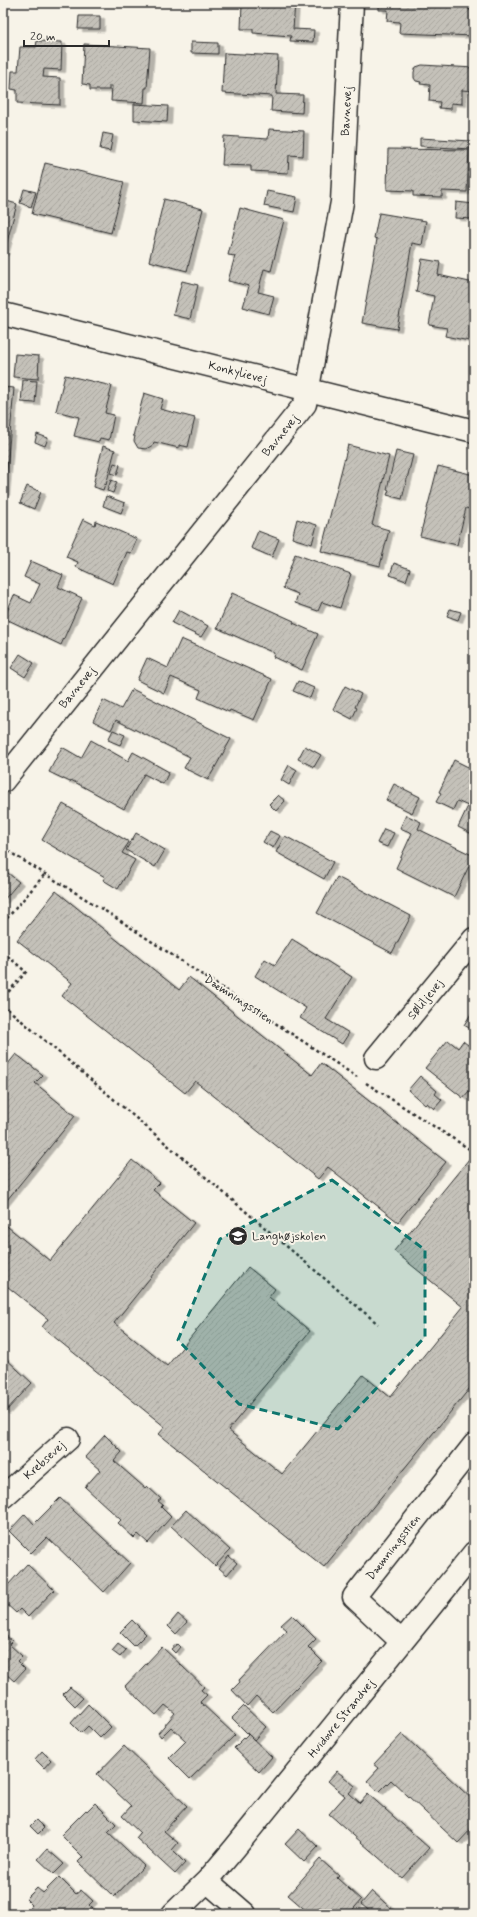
<svg xmlns="http://www.w3.org/2000/svg" width="477" height="1917" font-family="Mynerve,sans-serif">
<style>
.building{fill:url(#building-hatch);stroke:#2b2b2b;filter:url(#shadow)}
.lines{fill:none;stroke-linecap:round;stroke-linejoin:round}
.minor-casing{stroke:#2b2b2b;stroke-width:25}
.path{stroke:#2b2b2b;stroke-width:2.5;stroke-dasharray:3 3;stroke-linecap:butt}
.minor{stroke:#f7f3e8;stroke-width:22}
.marked{fill:#0f766e;fill-opacity:0.2;stroke:#0f766e;stroke-width:3;stroke-dasharray:8 5;stroke-linejoin:round}
.labels{text-anchor:middle;stroke-width:4;stroke-linejoin:round;paint-order:stroke}
.street-label{font-size:12px;fill:#2b2b2b;stroke:#f7f3e8}
.poi-label{font-size:12px;fill:#2b2b2b;stroke:#f7f3e8;text-anchor:start}
</style>
<defs>
<pattern id="building-hatch" width="6" height="6" patternUnits="userSpaceOnUse"><rect width="6" height="6" fill="#c4c1b9"/><path d="M-1 1l2-2M0 6l6-6M5 7l2-2" fill="none" stroke="#a9a69f"/></pattern>
<filter id="shadow"><feDropShadow dx="4.5" dy="2.5" stdDeviation="0" flood-color="#0004"/></filter>
</defs>
<rect width="100%" height="100%" fill="#f7f3e8"/>
<filter id="ink" filterUnits="userSpaceOnUse"><feTurbulence type="fractalNoise" baseFrequency=".025" numOctaves="2"/><feDisplacementMap in="SourceGraphic" scale="8" xChannelSelector="R" yChannelSelector="G"/><feConvolveMatrix kernelMatrix="1 2 1 2 8 2 1 2 1" color-interpolation-filters="sRGB"/></filter>
<g filter="url(#ink)">
<path class="building" d="M 242,3 L 295,3 L 293,29 L 314,30 L 313,42 L 290,41 L 291,36 L 253,33 L 253,29 L 241,29 Z
M 379,3 L 469,3 L 469,10 L 474,10 L 474,36 L 399,33 L 400,22 L 387,21 L 388,10 L 379,10 Z
M 79,16 L 100,16 L 100,29 L 78,29 Z
M 37,41 L 62,42 L 61,70 L 44,69 L 43,77 L 60,78 L 60,105 L 17,103 L 17,90 L 11,89 L 12,71 L 18,71 L 20,47 L 36,47 Z
M 191,42 L 218,43 L 218,54 L 191,53 Z
M 84,44 L 150,48 L 147,88 L 145,88 L 144,103 L 111,101 L 112,86 L 109,86 L 109,90 L 90,90 L 90,85 L 82,84 Z
M 224,53 L 278,56 L 276,94 L 303,95 L 302,113 L 271,111 L 272,96 L 222,93 Z
M 422,65 L 474,68 L 474,91 L 462,90 L 462,104 L 451,103 L 451,109 L 439,108 L 440,102 L 429,101 L 430,85 L 420,84 L 421,82 L 416,81 L 414,78 L 414,72 L 416,67 Z
M 134,104 L 168,106 L 167,122 L 134,120 Z
M 269,129 L 304,131 L 303,156 L 289,155 L 288,173 L 251,171 L 251,166 L 222,165 L 224,136 L 268,139 Z
M 103,133 L 113,135 L 110,151 L 100,149 Z
M 420,138 L 471,141 L 470,149 L 420,146 Z
M 388,149 L 469,150 L 467,192 L 442,191 L 442,197 L 413,196 L 413,191 L 387,190 Z
M 45,163 L 124,182 L 111,233 L 32,214 Z
M 24,189 L 36,192 L 31,207 L 20,203 Z
M 267,191 L 297,197 L 294,212 L 264,206 Z
M 164,199 L 203,209 L 187,271 L 149,261 Z
M 3,200 L 17,204 L 4,253 L 3,253 Z
M 456,202 L 474,204 L 473,219 L 455,218 Z
M 240,208 L 284,220 L 271,271 L 264,269 L 258,292 L 274,296 L 269,314 L 243,307 L 249,286 L 228,281 L 235,256 L 228,255 Z
M 379,213 L 426,221 L 422,245 L 412,243 L 397,329 L 362,323 L 377,239 L 374,238 Z
M 422,259 L 440,262 L 438,275 L 474,283 L 474,342 L 445,336 L 447,328 L 429,325 L 434,296 L 416,292 Z
M 182,281 L 198,285 L 190,319 L 173,315 Z
M 15,354 L 39,356 L 38,379 L 13,377 Z
M 65,375 L 112,386 L 105,413 L 114,415 L 109,440 L 100,438 L 99,442 L 74,436 L 79,417 L 56,411 Z
M 23,380 L 37,381 L 35,403 L 21,402 Z
M 3,387 L 14,388 L 5,493 L 3,493 Z
M 144,393 L 163,399 L 160,409 L 195,418 L 188,447 L 179,445 L 179,448 L 154,442 L 153,445 L 146,449 L 138,448 L 134,441 L 135,436 L 133,436 Z
M 37,434 L 48,438 L 45,446 L 35,442 Z
M 348,445 L 389,456 L 372,525 L 389,530 L 380,566 L 321,551 Z
M 103,446 L 115,450 L 106,485 L 105,484 L 103,490 L 94,487 L 95,482 L 94,481 Z
M 396,451 L 413,455 L 402,499 L 387,495 L 389,490 L 387,489 Z
M 114,463 L 120,465 L 117,475 L 111,473 Z
M 438,466 L 474,475 L 474,510 L 466,508 L 457,545 L 420,536 Z
M 111,480 L 117,482 L 113,493 L 107,491 Z
M 27,486 L 41,492 L 34,509 L 20,503 Z
M 106,496 L 125,503 L 121,513 L 103,506 Z
M 83,519 L 95,525 L 96,521 L 137,539 L 131,553 L 127,552 L 113,584 L 76,567 L 78,562 L 66,557 Z
M 297,519 L 317,525 L 312,544 L 292,538 Z
M 258,531 L 279,539 L 272,557 L 251,548 Z
M 295,554 L 351,574 L 340,608 L 322,602 L 318,611 L 295,603 L 298,594 L 283,588 Z
M 31,561 L 63,575 L 58,587 L 82,598 L 61,645 L 4,618 L 14,595 L 31,603 L 40,584 L 24,577 Z
M 394,563 L 410,569 L 406,581 L 390,575 Z
M 232,593 L 294,621 L 293,623 L 318,634 L 302,670 L 273,657 L 274,653 L 217,628 Z
M 450,609 L 461,612 L 458,620 L 447,616 Z
M 179,610 L 208,626 L 201,637 L 172,623 Z
M 181,639 L 272,679 L 254,720 L 230,710 L 229,712 L 198,698 L 201,690 L 171,677 L 164,693 L 137,680 L 147,658 L 168,668 Z
M 20,654 L 34,663 L 25,677 L 11,668 Z
M 298,681 L 314,688 L 310,698 L 293,691 Z
M 345,686 L 361,694 L 355,707 L 357,708 L 352,719 L 333,709 Z
M 132,689 L 231,739 L 208,780 L 184,768 L 190,757 L 116,720 L 111,730 L 93,721 L 103,700 L 121,709 Z
M 113,730 L 125,735 L 120,745 L 108,740 Z
M 91,740 L 128,761 L 133,752 L 169,772 L 163,784 L 144,774 L 124,809 L 71,780 L 70,782 L 49,772 L 62,747 L 81,758 Z
M 305,746 L 321,755 L 314,767 L 298,759 Z
M 454,760 L 474,770 L 474,835 L 458,827 L 468,806 L 457,801 L 453,810 L 436,802 L 441,793 L 439,792 Z
M 289,765 L 297,770 L 289,785 L 281,780 Z
M 394,784 L 420,797 L 412,813 L 386,800 Z
M 278,795 L 285,801 L 276,811 L 269,804 Z
M 63,804 L 129,842 L 122,853 L 135,860 L 118,889 L 103,880 L 105,877 L 42,840 Z
M 406,815 L 421,822 L 418,829 L 474,856 L 474,868 L 469,866 L 454,897 L 396,868 L 412,833 L 400,828 Z
M 384,829 L 394,833 L 387,847 L 377,843 Z
M 270,831 L 280,836 L 273,848 L 263,842 Z
M 136,833 L 165,850 L 155,867 L 126,850 Z
M 285,836 L 333,862 L 324,879 L 276,852 Z
M 3,869 L 19,882 L 3,901 Z
M 337,877 L 411,916 L 392,953 L 317,913 Z
M 56,891 L 179,990 L 189,977 L 312,1075 L 321,1063 L 446,1162 L 398,1222 L 328,1167 L 318,1179 L 195,1081 L 185,1093 L 62,996 L 72,983 L 17,940 Z
M 292,939 L 352,977 L 326,1019 L 349,1033 L 342,1044 L 300,1018 L 306,1008 L 255,976 L 265,959 L 275,965 Z
M 474,1009 L 474,1031 L 464,1025 Z
M 448,1040 L 458,1048 L 463,1041 L 474,1050 L 474,1094 L 469,1091 L 463,1098 L 425,1068 Z
M 16,1054 L 43,1075 L 35,1083 L 75,1116 L 3,1205 L 3,1070 Z
M 420,1076 L 437,1091 L 435,1094 L 442,1100 L 434,1109 L 427,1103 L 425,1105 L 408,1090 Z
M 469,1159 L 474,1164 L 474,1383 L 324,1567 L 159,1434 L 165,1427 L 42,1327 L 48,1319 L 3,1283 L 3,1223 L 50,1261 L 132,1160 L 160,1183 L 153,1190 L 194,1223 L 114,1323 L 167,1366 L 248,1267 L 275,1289 L 269,1297 L 310,1331 L 228,1430 L 282,1474 L 363,1375 L 390,1397 L 463,1307 L 394,1251 Z
M 3,1356 L 32,1383 L 5,1412 L 3,1410 Z
M 105,1435 L 122,1452 L 114,1461 L 145,1488 L 147,1486 L 161,1499 L 158,1501 L 163,1505 L 161,1507 L 171,1517 L 148,1543 L 138,1534 L 134,1538 L 118,1523 L 121,1520 L 85,1487 L 100,1470 L 85,1457 Z
M 60,1498 L 130,1563 L 104,1592 L 47,1537 L 31,1553 L 9,1531 L 25,1514 L 34,1524 Z
M 186,1510 L 230,1550 L 215,1566 L 171,1526 Z
M 229,1556 L 237,1563 L 227,1575 L 219,1568 Z
M 27,1564 L 54,1590 L 28,1617 L 20,1609 L 16,1613 L 3,1601 L 3,1580 L 8,1585 Z
M 178,1614 L 187,1622 L 176,1634 L 168,1626 Z
M 292,1615 L 316,1639 L 308,1647 L 322,1661 L 273,1712 L 256,1696 L 247,1706 L 232,1690 L 240,1682 L 239,1680 L 287,1630 L 281,1625 Z
M 132,1620 L 146,1634 L 134,1646 L 120,1632 Z
M 4,1634 L 12,1641 L 9,1644 L 22,1656 L 17,1661 L 25,1669 L 14,1681 L 5,1673 L 3,1676 Z
M 118,1644 L 126,1650 L 120,1657 L 112,1651 Z
M 177,1644 L 180,1647 L 175,1653 L 171,1649 Z
M 162,1647 L 204,1687 L 201,1690 L 207,1695 L 200,1702 L 235,1735 L 190,1779 L 169,1758 L 186,1741 L 171,1727 L 161,1737 L 158,1733 L 175,1713 L 165,1705 L 156,1715 L 125,1686 Z
M 70,1687 L 83,1698 L 75,1706 L 63,1694 Z
M 88,1704 L 111,1727 L 100,1738 L 88,1726 L 81,1733 L 71,1723 Z
M 244,1706 L 266,1727 L 254,1740 L 232,1718 Z
M 248,1734 L 272,1757 L 259,1772 L 234,1748 Z
M 402,1734 L 474,1801 L 474,1826 L 458,1843 L 391,1780 L 379,1792 L 367,1781 L 379,1768 L 374,1764 Z
M 124,1746 L 187,1806 L 164,1831 L 178,1843 L 172,1850 L 185,1863 L 175,1874 L 136,1838 L 140,1833 L 122,1816 L 131,1806 L 97,1774 Z
M 42,1751 L 51,1760 L 44,1768 L 35,1759 Z
M 337,1771 L 355,1786 L 349,1793 L 360,1803 L 368,1794 L 429,1848 L 402,1878 L 329,1814 L 345,1796 L 328,1781 Z
M 95,1803 L 116,1824 L 108,1832 L 144,1866 L 114,1897 L 78,1862 L 83,1857 L 61,1835 L 86,1810 L 87,1811 Z
M 36,1820 L 44,1828 L 38,1834 L 30,1826 Z
M 299,1829 L 318,1847 L 304,1862 L 285,1844 Z
M 47,1849 L 64,1864 L 54,1874 L 38,1859 Z
M 320,1859 L 339,1876 L 337,1878 L 361,1900 L 349,1914 L 328,1914 L 320,1907 L 314,1914 L 310,1914 L 288,1895 Z
M 59,1877 L 76,1894 L 81,1890 L 93,1901 L 89,1905 L 95,1911 L 92,1914 L 38,1914 L 30,1907 L 32,1905 L 26,1899 L 37,1888 L 43,1893 Z
M 372,1891 L 397,1914 L 373,1914 L 361,1904 Z"/>
<g class="lines">
<g class="minor-casing">
<path id="minor" d="M 3,314 L 474,431
M 3,781 L 305,404 L 342,202 L 352,3
M 376,1058 L 474,939
M 3,1497 L 68,1439
M 402,1642 L 354,1597 L 474,1445
M 207,1881 L 245,1914
M 173,1914 L 207,1881 L 234,1849 L 474,1553"/>
</g>
<path class="path" d="M 3,848 L 110,914 L 357,1077
M 3,923 L 45,874
M 3,952 L 26,972 L 3,998
M 3,1005 L 378,1324
M 366,1083 L 474,1152"/>
<use href="#minor" class="minor"/>
</g>
</g>
<path class="marked" d="M 332,1180 L 425,1250 L 425,1337 L 338,1429 L 239,1404 L 178,1340 L 220,1239 Z"/>
<defs>
<g id="school-disc" transform="scale(1)"><circle r="9.5" fill="#2b2b2b" stroke="#f7f3e8"/><path d="M0-5L7-2L0 1L-7-2ZM-4 1L0 2.5L4 1V4Q0 6-4 4Z" fill="#fff"/></g>
</defs>
<g fill-rule="evenodd">
<use href="#school-disc" x="238" y="1236"/>
</g>
<g class="labels">
<g class="street-label">
<text transform="translate(346 111) rotate(-87)" y="4">Bavnevej</text>
<text transform="translate(238 372) rotate(14)" y="4">Konkylievej</text>
<text transform="translate(280 435) rotate(-51)" y="4">Bavnevej</text>
<text transform="translate(77 687) rotate(-51)" y="4">Bavnevej</text>
<text transform="translate(239 999) rotate(33)" y="4">Dæmningsstien</text>
<text transform="translate(425 999) rotate(-51)" y="4">Søliljevej</text>
<text transform="translate(44 1460) rotate(-42)" y="4">Krebsevej</text>
<text transform="translate(393 1547) rotate(-52)" y="4">Dæmningsstien</text>
<text transform="translate(341 1718) rotate(-51)" y="4">Hvidovre Strandvej</text>
</g>
<g class="poi-label">
<text x="252" y="1240">Langhøjskolen</text>
</g>
</g>
<rect width="477" height="1917" fill="none" stroke="#f7f3e8" stroke-width="16"/>
<rect x="8" y="8" width="461" height="1901" fill="none" stroke="#2b2b2b" stroke-width="1.5" filter="url(#ink)"/>
<path d="M24 40v6h85v-6" fill="none" stroke="#2b2b2b" stroke-width="2"/>
<text x="30" y="40" font-size="12" fill="#2b2b2b" stroke="#f7f3e8" stroke-width="3" paint-order="stroke">20 m</text>
</svg>
